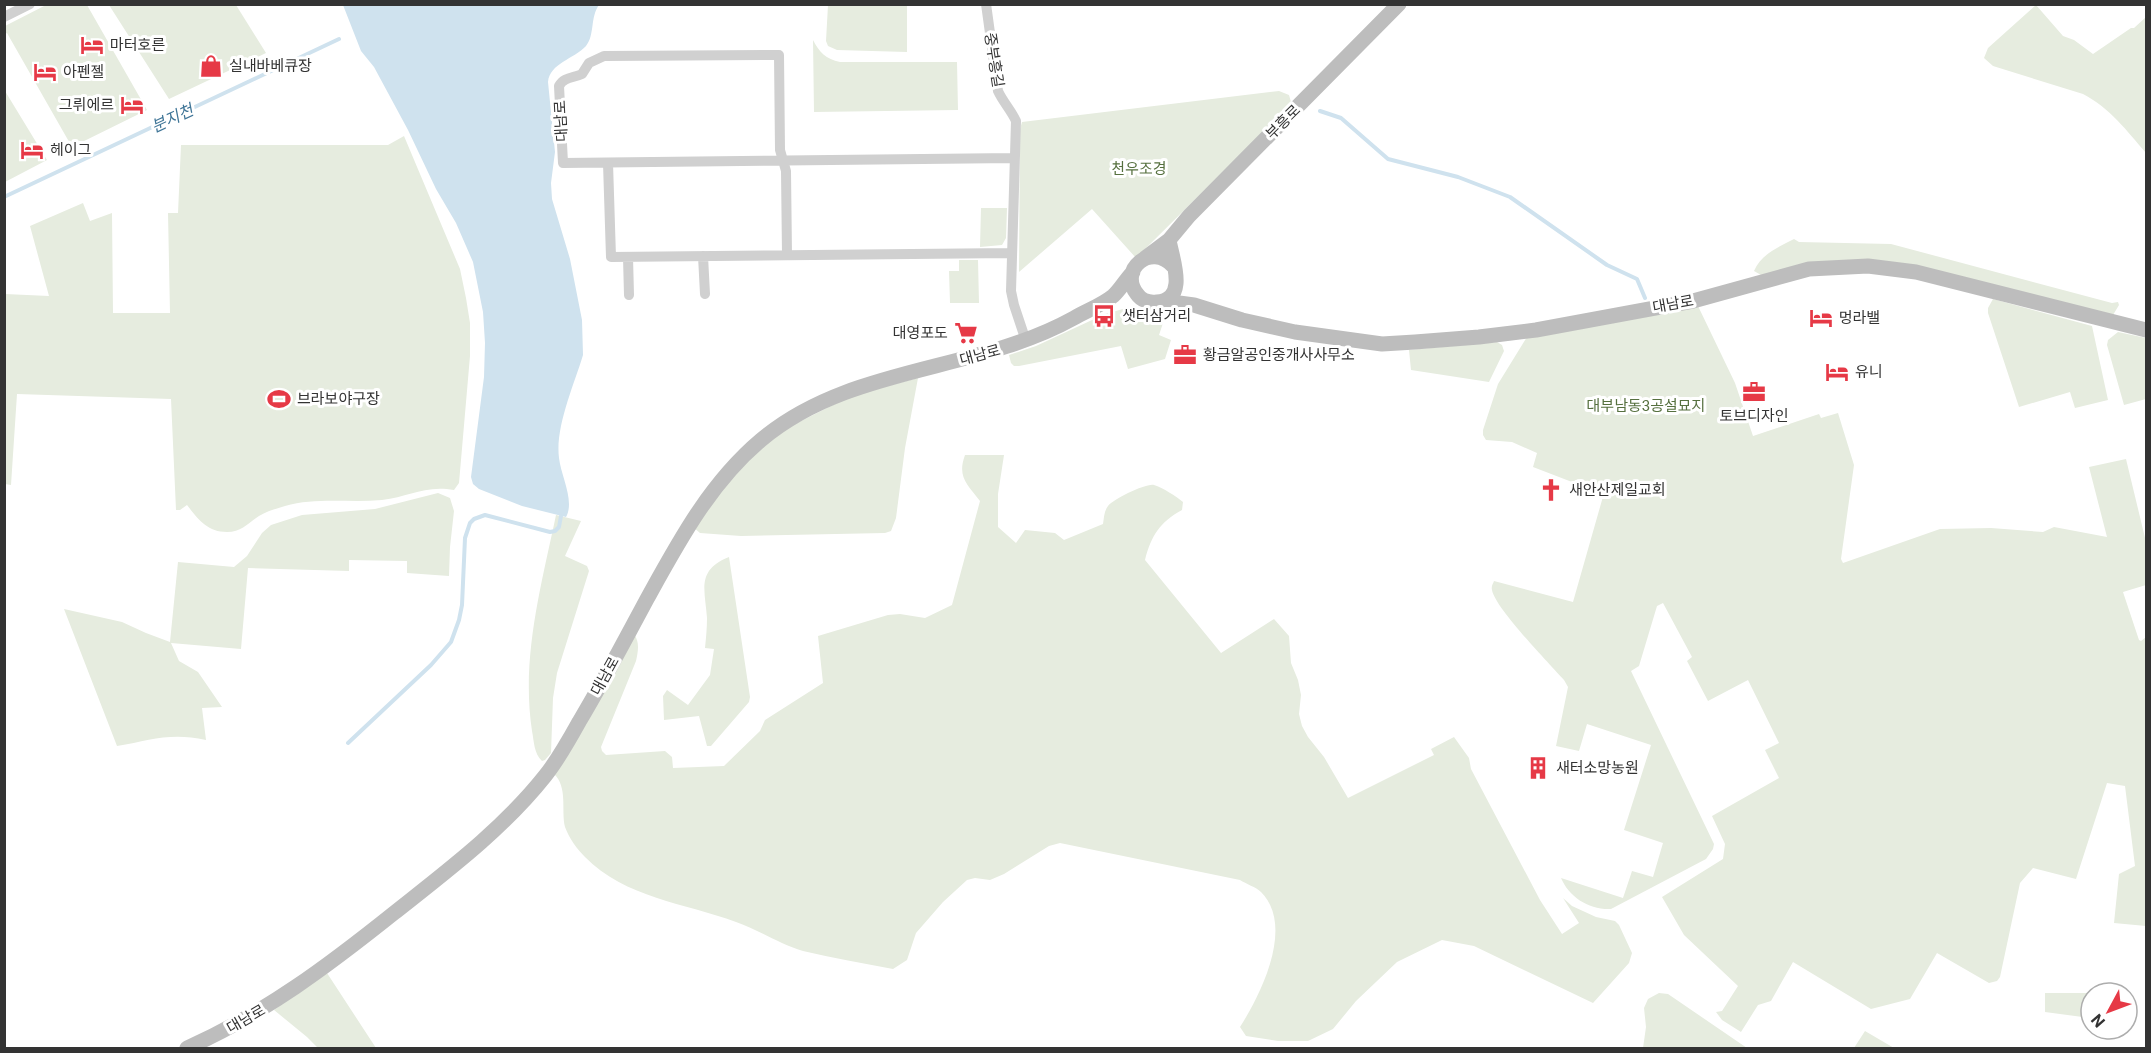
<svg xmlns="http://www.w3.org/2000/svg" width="2151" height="1053" font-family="Roboto,'Noto Sans KR',sans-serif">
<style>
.green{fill:#e6ecdf}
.water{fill:#cfe2ee}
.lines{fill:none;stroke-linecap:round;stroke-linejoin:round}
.stream{stroke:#cfe2ee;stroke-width:4}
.street{stroke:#d0d0d0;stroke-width:10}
.secondary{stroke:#bdbdbd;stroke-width:15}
.labels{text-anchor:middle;stroke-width:6;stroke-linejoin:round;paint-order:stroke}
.poi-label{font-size:15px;fill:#333;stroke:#fff;text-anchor:start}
.street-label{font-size:15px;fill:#333;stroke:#fff}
.park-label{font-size:15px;fill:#56703f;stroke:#fff}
.water-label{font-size:16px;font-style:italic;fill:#3f7597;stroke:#fff}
</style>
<rect width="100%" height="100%" fill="#fff"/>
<path class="green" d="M 48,4 L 87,5 L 147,110 L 72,147 L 7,33 L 5,34 L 5,26 Z
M 109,5 L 236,5 L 266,53 L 169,99 Z
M 828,5 L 907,5 L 907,52 L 837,50 L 828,46 L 826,41 Z
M 2036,5 L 2063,36 L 2074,40 L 2093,54 L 2131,28 L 2134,28 L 2146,17 L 2146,153 C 2127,131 2110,108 2083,94 L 1993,66 L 1984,58 L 1988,48 Z
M 813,40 C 819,52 826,59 840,62 L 957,62 L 958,110 L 814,112 Z
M 5,91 L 47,160 L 5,182 L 4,182 Z
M 1279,91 L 1289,95 L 1291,102 L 1289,106 L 1136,258 L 1092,209 L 1019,272 L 1020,129 L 1022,122 Z
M 404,136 L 460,269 L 466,298 L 470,323 L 470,356 L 459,483 L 454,490 C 424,485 409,497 382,500 C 349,503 316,497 285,506 C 276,509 267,511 259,516 C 248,523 242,532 227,532 C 207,532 198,519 187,505 L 180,510 L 176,510 L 171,399 L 17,394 L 11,485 L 5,484 L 5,294 L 49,296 L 30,226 L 83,203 L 90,221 L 112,213 L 113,313 L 170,313 L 168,213 L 178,213 L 181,145 L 388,145 Z
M 981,208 L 1007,208 L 1006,238 L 1002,245 L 980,247 Z
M 1794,239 L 1799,242 L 1891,244 L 2112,303 L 2118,302 L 2119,305 L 2113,315 L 1864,260 C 1828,259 1796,266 1761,275 L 1754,271 C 1761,254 1779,247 1794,239 Z
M 959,260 L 978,260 L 979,303 L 950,303 L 949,271 L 959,271 Z
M 1993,299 L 2092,326 L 2108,400 L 2075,408 L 2070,392 L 2019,407 L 1988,313 L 1988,308 Z
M 1698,306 L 1735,383 L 1753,436 L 1819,414 L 1821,418 L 1838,413 L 1854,465 L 1841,559 L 1843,563 L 1940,529 L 1991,528 L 2043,532 L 2054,527 L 2107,537 L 2089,467 L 2126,459 L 2146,542 L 2146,585 L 2123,592 L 2139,640 L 2141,641 L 2146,637 L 2146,926 L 2114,923 L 2119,874 L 2135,866 L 2125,786 L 2107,783 L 2076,879 L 2033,868 L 2020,883 L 2000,977 L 1997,981 L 1989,983 L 1937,953 L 1910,999 L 1871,1009 L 1793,962 L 1771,1001 L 1758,1005 L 1741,1032 L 1722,1020 L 1716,1012 L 1722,1011 L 1738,986 L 1684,935 L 1662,897 L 1723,859 L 1725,844 L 1712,816 L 1779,778 L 1765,750 L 1779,743 L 1748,680 L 1708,701 L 1687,661 L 1692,657 L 1663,603 L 1657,606 L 1639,666 L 1631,671 L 1714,844 L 1713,849 L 1706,859 L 1611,909 C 1589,910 1569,897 1561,878 L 1623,898 L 1632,871 L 1653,877 L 1663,843 L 1624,830 L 1651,745 L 1587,724 L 1579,751 L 1556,746 L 1568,687 L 1564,680 C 1549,663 1495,608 1492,590 C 1491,586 1493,584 1494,581 L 1573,602 L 1606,486 L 1578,479 L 1572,482 L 1533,467 L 1537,453 L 1512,442 L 1486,440 L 1483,435 L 1483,430 L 1498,384 L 1527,337 Z
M 1130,307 L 1146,307 L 1167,311 L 1159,335 L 1171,340 L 1165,359 L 1128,369 L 1121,346 L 1019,366 L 1014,366 L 1011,363 L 1009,355 L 1036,346 L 1105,314 Z
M 2118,332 L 2146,338 L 2146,399 L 2124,405 L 2107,345 L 2108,340 Z
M 1497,342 L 1502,345 L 1504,351 L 1489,382 L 1411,370 L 1409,350 Z
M 918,378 L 905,448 L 896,518 L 891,531 L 885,533 L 741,536 L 700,533 L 693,527 L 736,470 L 781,431 L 853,395 Z
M 965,455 L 1004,455 L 998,494 L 998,527 L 1016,543 L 1025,530 L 1055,533 L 1064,540 L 1103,524 C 1104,518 1104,511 1108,506 C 1114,499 1146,483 1154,485 C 1163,488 1176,496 1183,502 L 1182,510 C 1160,522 1151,536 1145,560 L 1221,653 L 1274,619 L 1289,636 L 1291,663 L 1298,680 L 1301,695 L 1299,714 L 1302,726 L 1308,737 L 1324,757 L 1348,798 L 1434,755 L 1431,749 L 1454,737 L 1469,758 L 1471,769 L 1540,900 L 1562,934 L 1579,923 L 1563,898 L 1572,906 L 1596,917 L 1615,921 L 1619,925 L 1632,953 L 1629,963 L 1593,1003 L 1474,946 L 1442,940 L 1397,962 L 1356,1001 L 1333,1029 L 1308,1041 L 1278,1041 L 1246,1036 L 1240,1027 C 1261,994 1295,926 1261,892 C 1256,887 1246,884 1240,880 L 1060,843 L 1049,846 L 1004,874 L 990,880 L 975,878 L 967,880 L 943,902 L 916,933 L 907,960 L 893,969 C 863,963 833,958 803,951 C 779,944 759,930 736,922 C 685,903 625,898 585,857 C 577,849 569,838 565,827 C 561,810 568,787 554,774 L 634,634 C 640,643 638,651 636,661 L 601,747 L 602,751 L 606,755 L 665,751 L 672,757 L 673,768 L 724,766 L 760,731 L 765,720 L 823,683 L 818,636 L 888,615 L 900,614 L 925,618 L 952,605 L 980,501 C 967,484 957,477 965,455 Z
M 438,493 L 450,498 L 454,511 L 450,547 L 449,576 L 407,573 L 407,561 L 349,560 L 349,571 L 248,568 L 241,649 L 171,643 L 179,661 L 198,672 L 222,707 L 202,708 L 206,740 C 171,732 151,740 117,746 L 64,609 L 122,622 L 146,633 L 170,642 L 178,562 L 234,567 L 247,556 L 262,533 L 271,525 L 302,515 L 375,509 Z
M 556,515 L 581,521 L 565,556 L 587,566 L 589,571 L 557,673 L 553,698 L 551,753 L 545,760 L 542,761 C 534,754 534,741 532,731 C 521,658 541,587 556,515 Z
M 729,557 L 750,697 L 749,702 L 711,746 L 707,746 L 699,716 L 664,720 L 663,696 L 667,690 L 688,705 L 710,675 L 714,649 L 705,648 C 706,638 707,628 707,618 C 705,590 696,570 729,557 Z
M 327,973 L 376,1048 L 318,1048 L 307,1037 L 274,1010 Z
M 1659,993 L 1668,994 L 1747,1048 L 1643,1048 L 1646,1027 L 1644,1008 L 1648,999 Z
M 2045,993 L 2090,993 L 2090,1018 L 2045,1012 Z
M 1865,1031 L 1894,1048 L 1854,1048 Z"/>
<path class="water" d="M 343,5 L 599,5 C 590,17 595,35 586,46 C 574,59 550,63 548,82 L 555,152 L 551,183 L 552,199 L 570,259 L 582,320 L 583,355 C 574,385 555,427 559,458 C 561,476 575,501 566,517 L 522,506 L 479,489 L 473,484 L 471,477 L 484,377 L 485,343 L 483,312 L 473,262 L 456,223 L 436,189 L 408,130 L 374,67 L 361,51 Z"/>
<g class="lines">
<path class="stream" d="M 1320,111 L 1341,118 L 1388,159 L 1458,177 L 1510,197 L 1607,265 L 1637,279 L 1645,298
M 4,197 L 339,39
M 348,743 L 431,665 L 451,642 L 459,620 L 462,605 L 465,538 L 470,523 L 474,519 L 485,515 L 550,532 L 555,531 L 559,527 L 561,516"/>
<path class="street" d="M 986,4 L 998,91 C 1003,102 1011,110 1016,121 L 1011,291 L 1014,305 L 1026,341
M 4,17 L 30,4
M 608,163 L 611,257 L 1012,253
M 787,255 L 786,171 L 780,150 L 779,55 L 604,56 L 589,63 L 582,74 C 573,78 564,77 559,86 L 563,163 C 714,162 864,160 1014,158
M 703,256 L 705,294
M 628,257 L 629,295"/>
<path class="secondary" d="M 1169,240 C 1172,259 1189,299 1157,302 C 1149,303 1141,300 1137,294 C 1118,270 1151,242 1173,266
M 1145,258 L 1169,240 L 1189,216 L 1399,4
M 1164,301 L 1194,305 L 1242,320 L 1295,332 L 1382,344 L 1415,342 L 1479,337 L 1536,330 L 1693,301 L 1809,269 L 1868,266 L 1916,272 L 2146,330
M 187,1048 C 264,1014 329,965 394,913 C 447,871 503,829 545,776 C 558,760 569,740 579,722 C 603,682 625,640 647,599 C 679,541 710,483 761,440 C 850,365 975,373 1074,318 C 1086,311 1102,305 1113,296 C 1120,290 1126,279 1133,272"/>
</g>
<defs>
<g id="hotel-bare" transform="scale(1.8)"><path d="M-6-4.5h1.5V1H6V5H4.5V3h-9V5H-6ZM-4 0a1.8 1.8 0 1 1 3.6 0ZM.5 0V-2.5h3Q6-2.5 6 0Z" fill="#e63946" stroke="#fff" stroke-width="2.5" paint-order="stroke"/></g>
<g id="shop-bare" transform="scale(1.8)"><path d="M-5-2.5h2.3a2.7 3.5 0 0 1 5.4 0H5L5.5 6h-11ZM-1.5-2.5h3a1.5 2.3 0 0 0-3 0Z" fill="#e63946" stroke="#fff" stroke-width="2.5" paint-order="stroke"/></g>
<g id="bus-bare" transform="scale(1.8)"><path d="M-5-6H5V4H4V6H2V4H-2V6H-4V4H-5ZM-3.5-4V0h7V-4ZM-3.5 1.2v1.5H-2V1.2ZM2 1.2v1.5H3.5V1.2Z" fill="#e63946" stroke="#fff" stroke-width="2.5" paint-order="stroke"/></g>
<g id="supermarket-bare" transform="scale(1.8)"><path d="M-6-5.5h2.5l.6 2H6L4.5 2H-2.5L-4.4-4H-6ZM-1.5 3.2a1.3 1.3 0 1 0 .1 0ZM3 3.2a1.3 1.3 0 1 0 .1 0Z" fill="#e63946" stroke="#fff" stroke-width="2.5" paint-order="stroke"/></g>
<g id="office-bare" transform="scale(1.8)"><path d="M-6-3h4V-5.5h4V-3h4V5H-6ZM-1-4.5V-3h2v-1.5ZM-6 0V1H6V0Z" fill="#e63946" stroke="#fff" stroke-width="2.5" paint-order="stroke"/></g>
<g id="stadium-bare" transform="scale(1.8)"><path d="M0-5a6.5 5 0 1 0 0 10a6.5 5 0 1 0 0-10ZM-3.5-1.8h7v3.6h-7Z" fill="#e63946" stroke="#fff" stroke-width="2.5" paint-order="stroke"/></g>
<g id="church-bare" transform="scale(1.8)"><path d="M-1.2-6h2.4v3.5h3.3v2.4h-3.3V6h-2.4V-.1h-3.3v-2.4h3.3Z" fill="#e63946" stroke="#fff" stroke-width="2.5" paint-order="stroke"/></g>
<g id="building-bare" transform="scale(1.8)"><path d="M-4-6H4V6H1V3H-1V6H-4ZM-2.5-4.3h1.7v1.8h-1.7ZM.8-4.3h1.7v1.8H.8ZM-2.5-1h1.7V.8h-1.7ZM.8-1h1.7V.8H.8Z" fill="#e63946" stroke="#fff" stroke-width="2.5" paint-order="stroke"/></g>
</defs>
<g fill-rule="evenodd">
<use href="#hotel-bare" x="92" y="45"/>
<use href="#shop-bare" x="211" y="66"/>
<use href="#hotel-bare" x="45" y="72"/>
<use href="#hotel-bare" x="132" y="105"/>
<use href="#hotel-bare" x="32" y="150"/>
<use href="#bus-bare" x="1104" y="316"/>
<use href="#hotel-bare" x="1821" y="318"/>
<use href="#supermarket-bare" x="966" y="333"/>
<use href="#office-bare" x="1185" y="355"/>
<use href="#hotel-bare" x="1837" y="372"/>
<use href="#office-bare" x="1754" y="392"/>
<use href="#stadium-bare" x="279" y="399"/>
<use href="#church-bare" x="1551" y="490"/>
<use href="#building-bare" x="1538" y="768"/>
</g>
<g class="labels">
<g class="poi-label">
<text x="110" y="50">마터호른</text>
<text x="229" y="71">실내바베큐장</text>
<text x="63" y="77">아펜젤</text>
<text x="114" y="110" text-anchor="end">그뤼에르</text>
<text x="50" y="155">헤이그</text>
<text x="1122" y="321">샛터삼거리</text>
<text x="1839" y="323">멍라밸</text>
<text x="948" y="338" text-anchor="end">대영포도</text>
<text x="1203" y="360">황금알공인중개사사무소</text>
<text x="1855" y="377">유니</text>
<text x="297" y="404">브라보야구장</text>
<text x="1754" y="421" text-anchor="middle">토브디자인</text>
<text x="1569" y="495">새안산제일교회</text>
<text x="1556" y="773">새터소망농원</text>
</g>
<g class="street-label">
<text transform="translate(994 60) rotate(81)" y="5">중부흥길</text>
<text transform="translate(561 121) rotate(-93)" y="5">대남로</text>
<text transform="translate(1283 122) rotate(-45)" y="5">부흥로</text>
<text transform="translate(1673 304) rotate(-10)" y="5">대남로</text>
<text transform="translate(980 355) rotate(-15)" y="5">대남로</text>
<text transform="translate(605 676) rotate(-61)" y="5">대남로</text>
<text transform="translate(246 1019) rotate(-30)" y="5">대남로</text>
</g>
<g class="park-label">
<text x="1139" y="174">천우조경</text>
<text x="1646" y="411">대부남동3공설묘지</text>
</g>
<g class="water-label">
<text transform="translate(172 118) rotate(-25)" y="6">분지천</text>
</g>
</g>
<rect width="2151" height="1053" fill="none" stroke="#333333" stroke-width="12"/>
<g transform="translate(2109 1011) rotate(229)"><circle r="28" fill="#ffffff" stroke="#adadad" stroke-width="1.5"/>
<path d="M0-4.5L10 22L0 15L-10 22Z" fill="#e63946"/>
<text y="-9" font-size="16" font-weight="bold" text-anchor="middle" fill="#333333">N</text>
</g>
</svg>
